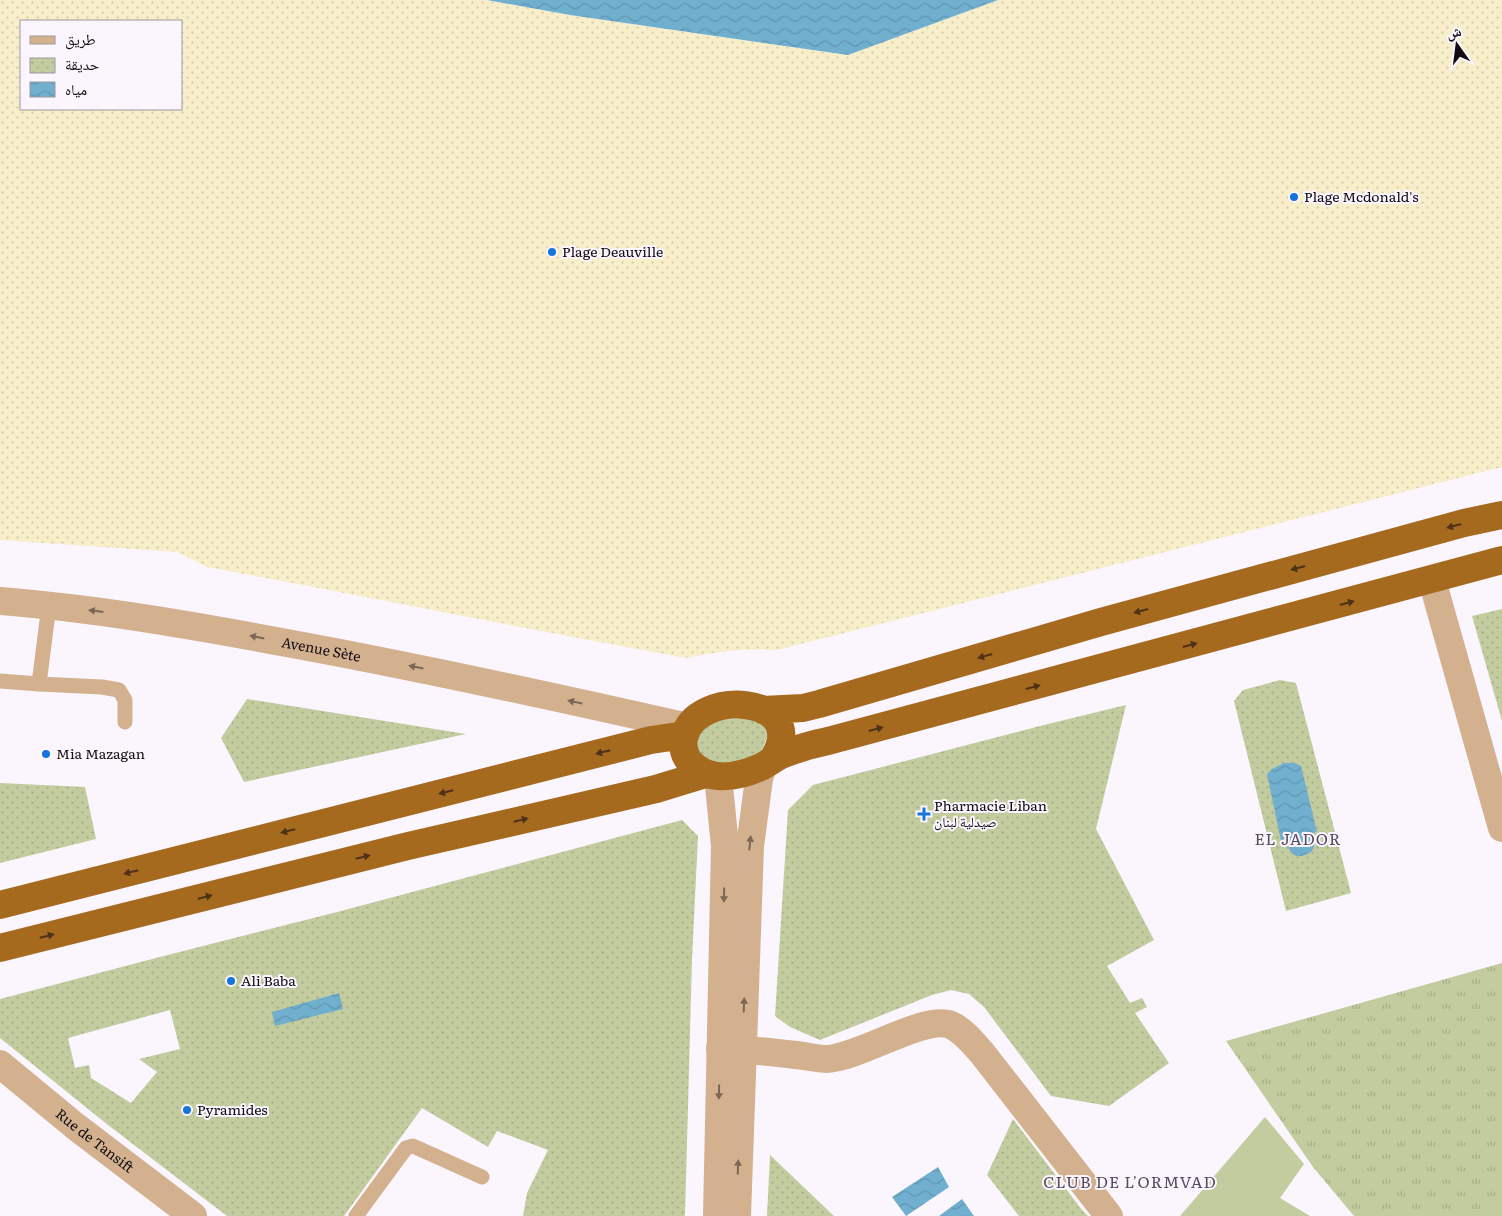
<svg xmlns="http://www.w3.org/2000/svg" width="1502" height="1216" font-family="Literata,'Noto Naskh Arabic',serif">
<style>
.grass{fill:url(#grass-tufts)}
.sand{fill:url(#sand-dots);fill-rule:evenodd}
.park{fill:url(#park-dots);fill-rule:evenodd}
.pitch{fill:#c2cc9f}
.water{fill:url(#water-waves)}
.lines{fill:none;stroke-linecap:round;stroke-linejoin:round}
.service{stroke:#d4b18e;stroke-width:15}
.minor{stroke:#d4b18e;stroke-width:28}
.trunk{stroke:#a66a1f;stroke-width:28}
.oneway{fill:#4d3218}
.oneway2{fill:#7c6757}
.poi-dot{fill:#1674dd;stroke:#fbf5fe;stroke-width:2}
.labels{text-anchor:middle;stroke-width:4;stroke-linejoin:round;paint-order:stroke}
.poi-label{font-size:14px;fill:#110c13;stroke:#fbf5fe;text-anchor:start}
.street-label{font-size:14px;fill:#110c13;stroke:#fbf5fe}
.quarter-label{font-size:16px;letter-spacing:1px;fill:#564a5c;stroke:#fbf5fe}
</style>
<defs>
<pattern id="grass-tufts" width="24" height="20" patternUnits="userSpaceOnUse" patternTransform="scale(1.25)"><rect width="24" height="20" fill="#c2cc9f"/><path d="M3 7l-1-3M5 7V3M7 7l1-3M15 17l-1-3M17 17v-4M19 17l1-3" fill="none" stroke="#a6ae88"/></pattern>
<pattern id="sand-dots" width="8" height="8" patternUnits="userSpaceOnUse" patternTransform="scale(1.25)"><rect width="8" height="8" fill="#f8eec9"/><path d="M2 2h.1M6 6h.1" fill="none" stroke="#d4cbac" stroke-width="1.8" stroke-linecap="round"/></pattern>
<pattern id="park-dots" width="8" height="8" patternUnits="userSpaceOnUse" patternTransform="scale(1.25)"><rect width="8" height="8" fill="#c2cc9f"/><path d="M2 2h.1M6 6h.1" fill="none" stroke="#a6ae88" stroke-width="1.8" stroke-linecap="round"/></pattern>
<pattern id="water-waves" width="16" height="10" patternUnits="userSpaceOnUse" patternTransform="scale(1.25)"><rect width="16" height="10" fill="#71afcf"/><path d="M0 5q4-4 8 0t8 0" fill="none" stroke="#6195b1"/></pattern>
</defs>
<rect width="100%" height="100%" fill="#fbf5fe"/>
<path class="grass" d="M 1502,963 L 1502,1216 L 1354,1216 L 1313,1167 L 1226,1041 Z"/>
<path class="sand" d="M 0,0 L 487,0 L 570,15 L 848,55 L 998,0 L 1502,0 L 1502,467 L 777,650 C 745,648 717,651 686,658 C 526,629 367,597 207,567 L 177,552 L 0,540 ZM 21,21 L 181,21 L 181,109 L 21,109 Z"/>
<path class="park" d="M 1502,609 L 1502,721 L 1472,616 Z
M 1280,680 L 1296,683 L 1351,893 L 1286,911 L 1234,701 L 1243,690 Z
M 247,699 L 466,734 L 244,782 L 221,738 Z
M 1126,705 L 1096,829 L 1154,940 L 1107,966 L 1130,1003 L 1142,998 L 1147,1007 L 1135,1013 L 1169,1063 L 1109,1106 L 1051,1096 L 984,1007 L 969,994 L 951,990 L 932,995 L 820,1040 L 790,1027 L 775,1016 L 788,810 L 813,785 L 1044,725 Z
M 753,718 L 769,731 L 760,756 L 729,765 L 697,760 L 695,735 C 708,718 733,719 753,718 Z
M 0,783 L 85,787 L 96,839 L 0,863 Z
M 682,820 L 698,836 L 692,959 L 685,1216 L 523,1216 L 527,1193 L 548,1150 L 497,1131 L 488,1147 L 422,1108 L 344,1216 L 227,1216 L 108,1125 L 0,1038 L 0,999 L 156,958 L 341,911 ZM 170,1010 L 180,1049 L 139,1059 L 157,1072 L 131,1103 L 91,1078 L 89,1065 L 75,1068 L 68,1038 Z
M 1013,1119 L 1082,1210 L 1088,1216 L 1019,1216 L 987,1175 Z
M 770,1155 L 834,1216 L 767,1216 Z"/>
<path class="pitch" d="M 1265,1117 L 1304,1164 L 1280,1198 L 1310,1216 L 1180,1216 Z"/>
<path class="water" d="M 487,0 L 998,0 L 848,55 L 570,15 Z
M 1284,763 L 1295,763 L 1301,766 L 1317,832 L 1312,833 L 1314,847 L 1311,852 C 1295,861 1291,855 1285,840 L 1281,841 L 1267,774 L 1272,769 Z
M 339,993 L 343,1009 L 275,1026 L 272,1012 Z
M 938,1167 L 949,1187 L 906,1216 L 892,1197 Z
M 962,1199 L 974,1216 L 939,1216 Z"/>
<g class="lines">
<path class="service" d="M 0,681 L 39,684 L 49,605
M 39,684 L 102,687 L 119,690 L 125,700 L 125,722
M 356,1216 L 406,1148 L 413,1146 L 482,1177"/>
<g class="minor">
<path d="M 1432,580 L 1502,828"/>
<path id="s1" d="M 0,601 C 102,609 202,627 303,646 C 432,670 560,698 688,727"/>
<path d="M 720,1049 C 746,1049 771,1052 796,1055 C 806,1056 817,1059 827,1059 C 859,1058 925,1014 951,1025 C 964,1031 973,1043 982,1053 L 1109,1216"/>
<path id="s2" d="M 0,1064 L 75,1126 L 193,1216"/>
<path d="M 717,1216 L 725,846 L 718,776"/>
<path d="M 737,1216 L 750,846 L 759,779 L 763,766"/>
</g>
<path class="trunk" d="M 763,710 L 803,708 L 819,704 L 1101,622 L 1464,523 L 1502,515
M 773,759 C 813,695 694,687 684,738 C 682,749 685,758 693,765 C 711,783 740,776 761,767 C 769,763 776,757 784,754 C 799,748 813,744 828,741 L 1502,560
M 0,905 L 651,740 L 685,735
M 0,948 L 408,846 L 656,789 L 705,774"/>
</g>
<defs><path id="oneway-solid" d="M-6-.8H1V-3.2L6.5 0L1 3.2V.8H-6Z" transform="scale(1.25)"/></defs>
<g class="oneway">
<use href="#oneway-solid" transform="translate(1454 526) rotate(165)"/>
<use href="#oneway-solid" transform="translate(1298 568) rotate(165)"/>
<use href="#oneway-solid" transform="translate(1347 603) rotate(-15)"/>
<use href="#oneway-solid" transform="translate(1141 611) rotate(165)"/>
<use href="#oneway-solid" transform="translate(1190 645) rotate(-15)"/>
<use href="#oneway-solid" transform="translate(985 656) rotate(164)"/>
<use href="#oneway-solid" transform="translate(1033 687) rotate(-15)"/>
<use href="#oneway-solid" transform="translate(876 729) rotate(-15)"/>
<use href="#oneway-solid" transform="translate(603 752) rotate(166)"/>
<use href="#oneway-solid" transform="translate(446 792) rotate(166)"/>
<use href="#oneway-solid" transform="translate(521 820) rotate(-13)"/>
<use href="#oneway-solid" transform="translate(288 831) rotate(166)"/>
<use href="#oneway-solid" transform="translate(363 857) rotate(-14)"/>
<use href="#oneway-solid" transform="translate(131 872) rotate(166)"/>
<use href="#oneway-solid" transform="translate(205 897) rotate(-14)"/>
<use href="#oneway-solid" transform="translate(47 936) rotate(-14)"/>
</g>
<g class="oneway2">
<use href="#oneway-solid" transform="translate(96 611) rotate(-173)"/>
<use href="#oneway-solid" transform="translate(257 637) rotate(-169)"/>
<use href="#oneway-solid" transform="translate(416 667) rotate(-169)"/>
<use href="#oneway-solid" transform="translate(575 702) rotate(-168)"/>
<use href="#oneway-solid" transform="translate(750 843) rotate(-84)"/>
<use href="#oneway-solid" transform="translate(724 895) rotate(91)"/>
<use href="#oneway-solid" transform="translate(744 1005) rotate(-88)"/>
<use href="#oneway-solid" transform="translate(719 1092) rotate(91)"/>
<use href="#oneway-solid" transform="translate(738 1167) rotate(-88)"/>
</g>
<g class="poi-dot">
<circle cx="1294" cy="197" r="5"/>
<circle cx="552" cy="252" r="5"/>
<circle cx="46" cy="754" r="5"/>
<path d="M921.5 806.5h5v5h5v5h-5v5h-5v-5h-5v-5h5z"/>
<circle cx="231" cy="981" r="5"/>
<circle cx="187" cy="1110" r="5"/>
</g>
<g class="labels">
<g class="poi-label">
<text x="1304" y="202">Plage Mcdonald's</text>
<text x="562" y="257">Plage Deauville</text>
<text x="56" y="759">Mia Mazagan</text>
<text x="934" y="811">Pharmacie Liban<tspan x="934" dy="16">صيدلية لبنان</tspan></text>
<text x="241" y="986">Ali Baba</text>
<text x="197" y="1115">Pyramides</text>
</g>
<g class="street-label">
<text dy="5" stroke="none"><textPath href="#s1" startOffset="325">Avenue Sète</textPath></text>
<text dy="5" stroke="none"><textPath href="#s2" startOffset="122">Rue de Tansift</textPath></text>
</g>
<g class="quarter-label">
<text x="1298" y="845">EL JADOR</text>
<text x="1130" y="1188">CLUB DE L'ORMVAD</text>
</g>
</g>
<rect x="20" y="20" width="162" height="90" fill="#fbf5fe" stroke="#9d98a0"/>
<rect x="30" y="36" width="25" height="8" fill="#d4b18e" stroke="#9d98a0"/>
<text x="65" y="45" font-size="15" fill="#110c13">طريق</text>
<rect x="30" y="58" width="25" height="15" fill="url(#park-dots)" stroke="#9d98a0"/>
<text x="65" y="70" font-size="15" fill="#110c13">حديقة</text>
<rect x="30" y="82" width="25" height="15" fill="url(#water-waves)" stroke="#9d98a0"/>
<text x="65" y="95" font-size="15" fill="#110c13">مياه</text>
<g transform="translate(1457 45) rotate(346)" stroke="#fbf5fe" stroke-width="4" paint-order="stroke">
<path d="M0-4L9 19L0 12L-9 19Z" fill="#110c13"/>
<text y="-8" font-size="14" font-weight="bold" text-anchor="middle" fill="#110c13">ش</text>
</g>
</svg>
